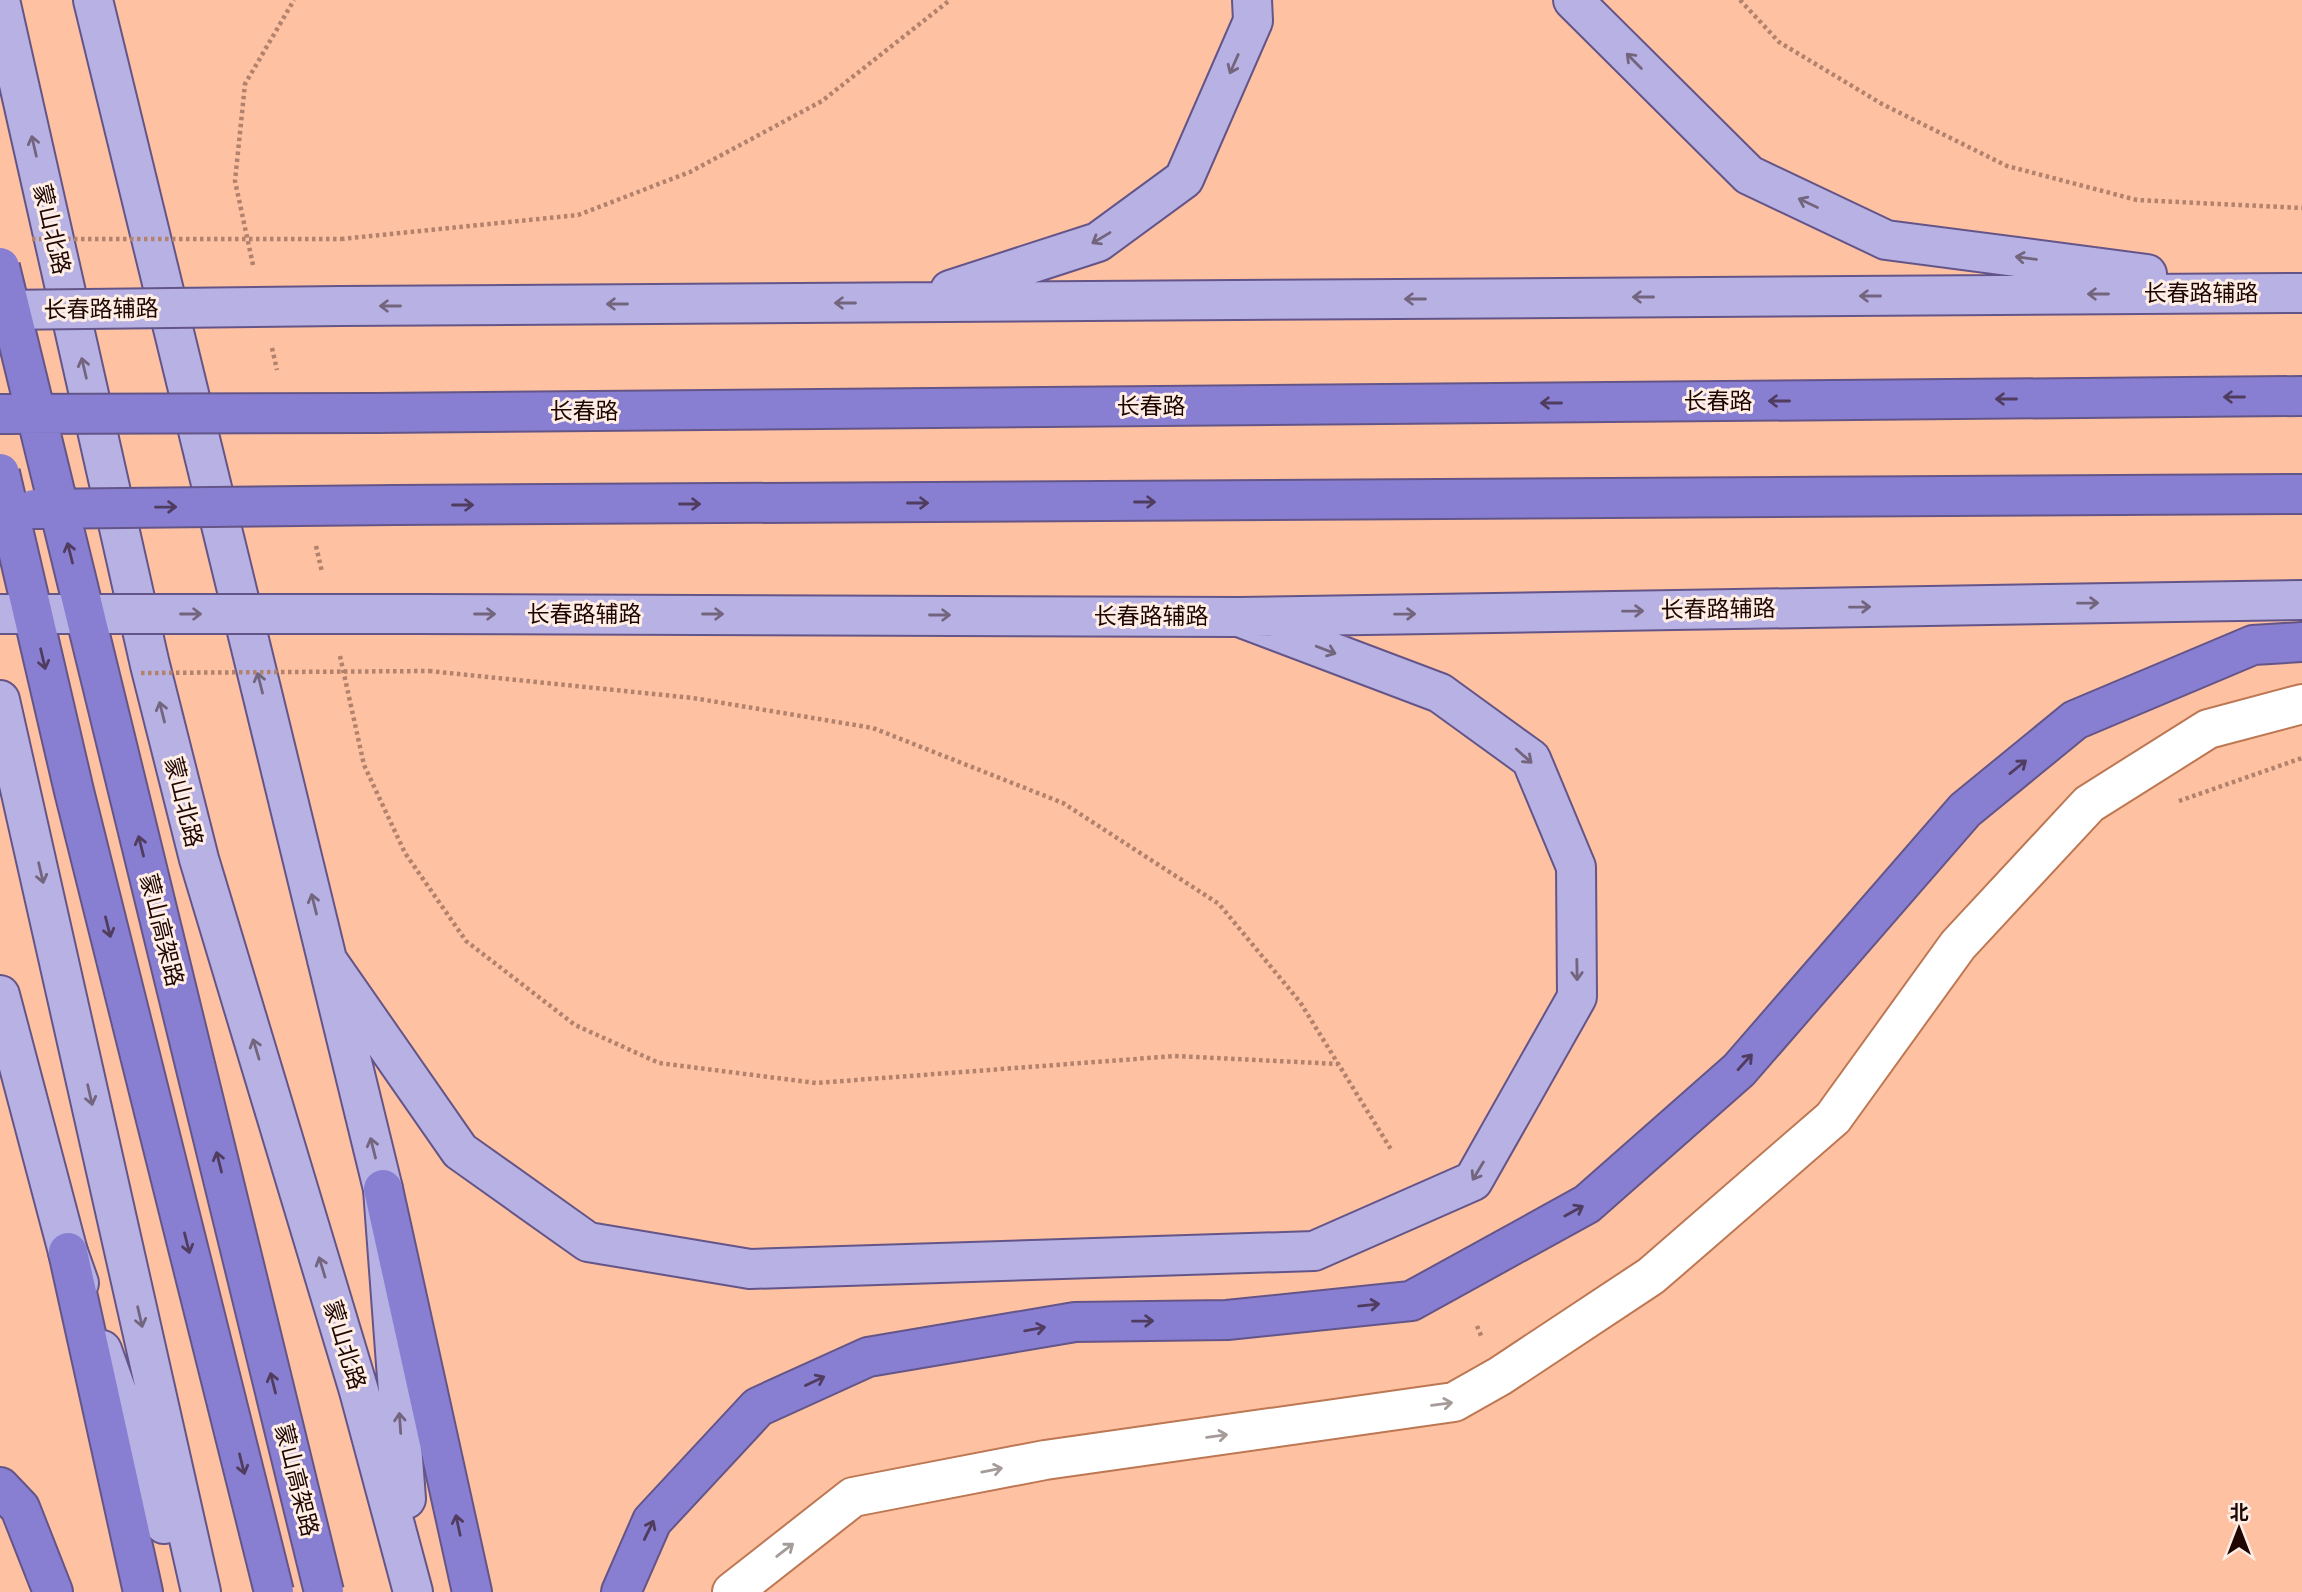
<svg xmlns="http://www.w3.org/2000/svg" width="2302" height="1592" font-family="'Asap Condensed','Noto Sans SC',sans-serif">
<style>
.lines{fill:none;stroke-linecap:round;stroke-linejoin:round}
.minor-casing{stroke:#bd7752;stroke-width:42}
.major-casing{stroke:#645588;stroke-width:42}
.highway-casing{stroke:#645588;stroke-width:42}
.path{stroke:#b3826c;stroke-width:4.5;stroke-dasharray:3.5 3.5;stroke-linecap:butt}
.minor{stroke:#fff;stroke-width:38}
.major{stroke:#b8b2e4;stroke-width:38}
.highway{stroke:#897fd2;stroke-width:38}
.major-bridge-casing{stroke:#645588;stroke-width:42;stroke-linecap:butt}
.highway-bridge-casing{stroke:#645588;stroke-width:42;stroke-linecap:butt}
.path-bridge{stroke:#b3826c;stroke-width:4.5;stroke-dasharray:3.5 3.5;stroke-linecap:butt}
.major-bridge{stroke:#b8b2e4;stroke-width:38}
.highway-bridge{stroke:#897fd2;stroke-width:38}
.oneway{stroke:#73657d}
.oneway2{stroke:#4f3c5e}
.oneway3{stroke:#a59b99}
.labels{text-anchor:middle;stroke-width:6;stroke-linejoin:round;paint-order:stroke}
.street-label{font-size:23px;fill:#1f0600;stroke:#feeee6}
</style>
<rect width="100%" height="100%" fill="#fec1a2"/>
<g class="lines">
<g class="minor-casing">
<path id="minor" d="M 732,1592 L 853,1497 L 1045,1460 L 1454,1402 L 1500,1376 L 1651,1276 L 1833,1118 L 1958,945 L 2089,804 L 2208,729 L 2302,704"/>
</g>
<g class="major-casing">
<path id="major" d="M 0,0 L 150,665 L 199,859 L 359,1391 L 413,1592
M 93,0 L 383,1189 L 406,1499
M 1573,0 L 1749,175 L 1886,240 L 2147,274
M 950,290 L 1098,242 L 1184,179 L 1253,21 L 1252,0
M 341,306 L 2302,293
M 417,614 L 1239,617 L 2302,600
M 0,700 L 201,1592
M 327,960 L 460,1151 L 588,1242 L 750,1269 L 1314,1251 L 1473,1181 L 1577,997 L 1576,867 L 1531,759 L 1440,693 L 1239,617
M 0,995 L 68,1252 L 79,1283
M 102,1350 L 164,1524"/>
</g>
<g class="highway-casing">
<path id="highway" d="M 376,413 L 2302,396
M 395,505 L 2302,494
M 383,1189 L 472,1592
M 68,1252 L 143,1592
M 0,1487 L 20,1508 L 53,1592
M 621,1592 L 652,1521 L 758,1407 L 868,1357 L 1075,1322 L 1227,1320 L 1411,1301 L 1587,1204 L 1739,1070 L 1965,810 L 2075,720 L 2253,645 L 2302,642"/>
</g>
<path class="path" d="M 1740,0 L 1779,42 L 1882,104 L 2007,166 L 2137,200 L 2302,208
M 341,239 L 578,215 L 690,172 L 822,101 L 950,0
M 253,265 L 235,181 L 245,84 L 294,0
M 272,348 L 277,370
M 316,546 L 322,572
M 340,656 L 364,765 L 405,853 L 466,941 L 575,1025 L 659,1063 L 816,1083 L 1175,1056 L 1338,1064
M 429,671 L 693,698 L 873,728 L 1063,803 L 1219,904 L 1300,1002 L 1392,1151
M 2179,801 L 2302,758
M 1477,1326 L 1482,1338"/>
<use href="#minor" class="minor"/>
<use href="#major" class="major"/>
<use href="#highway" class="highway"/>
<g class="major-bridge-casing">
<path id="major-bridge" d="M 0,310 L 341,306
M 0,614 L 417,614"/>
</g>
<g class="highway-bridge-casing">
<path id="highway-bridge" d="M 0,267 L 324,1592
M 0,414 L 376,413
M 0,473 L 74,791 L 274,1592
M 34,509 L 395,505"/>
</g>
<path class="path-bridge" d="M 32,239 L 341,239
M 141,673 L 429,671"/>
<use href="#major-bridge" class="major-bridge"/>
<use href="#highway-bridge" class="highway-bridge"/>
</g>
<defs><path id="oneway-shaft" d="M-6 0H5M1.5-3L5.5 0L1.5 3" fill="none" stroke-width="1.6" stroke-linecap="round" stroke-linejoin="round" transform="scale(1.75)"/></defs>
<g class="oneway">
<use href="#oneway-shaft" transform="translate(1634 61) rotate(-135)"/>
<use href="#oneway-shaft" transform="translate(1234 64) rotate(114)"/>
<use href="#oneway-shaft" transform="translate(34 146) rotate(-103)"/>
<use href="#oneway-shaft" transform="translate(1808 203) rotate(-155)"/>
<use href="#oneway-shaft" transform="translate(1101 238) rotate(149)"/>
<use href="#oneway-shaft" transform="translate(2026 258) rotate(-172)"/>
<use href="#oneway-shaft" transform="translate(2098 294) rotate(180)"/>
<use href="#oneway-shaft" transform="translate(1870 296) rotate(180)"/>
<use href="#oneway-shaft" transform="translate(1643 297) rotate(180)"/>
<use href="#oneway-shaft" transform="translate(1415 299) rotate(180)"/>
<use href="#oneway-shaft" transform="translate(845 303) rotate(180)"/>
<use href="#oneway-shaft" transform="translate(617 304) rotate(180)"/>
<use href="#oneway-shaft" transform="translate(390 306) rotate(180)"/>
<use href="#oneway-shaft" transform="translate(84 368) rotate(-103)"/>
<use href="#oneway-shaft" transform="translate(2088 603) rotate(-1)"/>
<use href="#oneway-shaft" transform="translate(1860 607) rotate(-1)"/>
<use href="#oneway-shaft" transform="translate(1633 611) rotate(-1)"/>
<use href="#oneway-shaft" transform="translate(191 614)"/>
<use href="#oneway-shaft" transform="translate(485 614)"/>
<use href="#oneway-shaft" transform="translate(713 614)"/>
<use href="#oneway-shaft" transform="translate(1405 614) rotate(-1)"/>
<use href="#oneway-shaft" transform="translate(940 615)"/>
<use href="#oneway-shaft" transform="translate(1326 650) rotate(21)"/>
<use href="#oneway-shaft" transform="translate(260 683) rotate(-104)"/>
<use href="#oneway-shaft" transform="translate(162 712) rotate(-104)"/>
<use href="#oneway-shaft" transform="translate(1524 756) rotate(42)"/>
<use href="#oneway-shaft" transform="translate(41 873) rotate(77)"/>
<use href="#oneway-shaft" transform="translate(314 904) rotate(-104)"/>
<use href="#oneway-shaft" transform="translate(1577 970) rotate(89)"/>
<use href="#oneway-shaft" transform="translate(256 1049) rotate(-107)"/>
<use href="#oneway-shaft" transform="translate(90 1095) rotate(77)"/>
<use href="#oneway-shaft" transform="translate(373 1148) rotate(-104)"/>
<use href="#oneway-shaft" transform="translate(1478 1171) rotate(121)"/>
<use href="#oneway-shaft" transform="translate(322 1267) rotate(-107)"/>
<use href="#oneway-shaft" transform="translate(140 1317) rotate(77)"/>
<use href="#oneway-shaft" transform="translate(400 1423) rotate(-94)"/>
</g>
<g class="oneway2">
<use href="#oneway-shaft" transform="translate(2234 397) rotate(180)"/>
<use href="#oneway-shaft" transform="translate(2006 399) rotate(180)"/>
<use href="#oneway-shaft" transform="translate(1779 401) rotate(180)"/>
<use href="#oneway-shaft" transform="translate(1551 403) rotate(180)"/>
<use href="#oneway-shaft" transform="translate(1145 502)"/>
<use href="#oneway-shaft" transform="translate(918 503)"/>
<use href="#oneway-shaft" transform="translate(690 504)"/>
<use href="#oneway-shaft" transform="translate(463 505)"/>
<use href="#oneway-shaft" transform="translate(166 507) rotate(-1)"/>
<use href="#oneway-shaft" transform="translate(70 553) rotate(-104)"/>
<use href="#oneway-shaft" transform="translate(43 659) rotate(77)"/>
<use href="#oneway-shaft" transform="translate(2018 767) rotate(-39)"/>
<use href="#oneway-shaft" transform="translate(141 846) rotate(-104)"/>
<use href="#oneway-shaft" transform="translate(108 927) rotate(76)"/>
<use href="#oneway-shaft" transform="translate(1745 1062) rotate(-48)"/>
<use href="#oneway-shaft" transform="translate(219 1162) rotate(-104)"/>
<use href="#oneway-shaft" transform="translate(1574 1211) rotate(-29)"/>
<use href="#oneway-shaft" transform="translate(187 1243) rotate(76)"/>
<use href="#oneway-shaft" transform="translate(1369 1305) rotate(-6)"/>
<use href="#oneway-shaft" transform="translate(1143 1321) rotate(-1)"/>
<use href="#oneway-shaft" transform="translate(1035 1329) rotate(-10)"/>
<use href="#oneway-shaft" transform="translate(815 1381) rotate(-25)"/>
<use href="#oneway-shaft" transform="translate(273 1383) rotate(-104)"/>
<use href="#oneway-shaft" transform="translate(242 1464) rotate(76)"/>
<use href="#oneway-shaft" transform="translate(458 1525) rotate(-102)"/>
<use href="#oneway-shaft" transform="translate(649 1530) rotate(-64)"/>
</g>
<g class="oneway3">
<use href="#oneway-shaft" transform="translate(1442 1404) rotate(-8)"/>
<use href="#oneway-shaft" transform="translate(1217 1436) rotate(-8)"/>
<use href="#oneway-shaft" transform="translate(992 1470) rotate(-11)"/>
<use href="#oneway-shaft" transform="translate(785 1550) rotate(-38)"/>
</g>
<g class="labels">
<g class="street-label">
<text transform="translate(52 229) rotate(77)" y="8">蒙山北路</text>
<text x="2201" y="301">长春路辅路</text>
<text transform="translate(101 309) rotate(-1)" y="8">长春路辅路</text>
<text x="1718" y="409">长春路</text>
<text x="1151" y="414">长春路</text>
<text x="584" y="419">长春路</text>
<text transform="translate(1718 609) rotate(-1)" y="8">长春路辅路</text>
<text x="584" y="622">长春路辅路</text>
<text x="1151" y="624">长春路辅路</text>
<text transform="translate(184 802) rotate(76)" y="8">蒙山北路</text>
<text transform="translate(162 930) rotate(76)" y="8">蒙山高架路</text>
<text transform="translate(345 1345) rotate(73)" y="8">蒙山北路</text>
<text transform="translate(297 1480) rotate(76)" y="8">蒙山高架路</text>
</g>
</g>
<g transform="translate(2239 1529)" stroke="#feeee6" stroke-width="5" paint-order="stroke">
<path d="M0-5L12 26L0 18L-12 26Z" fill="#1f0600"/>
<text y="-10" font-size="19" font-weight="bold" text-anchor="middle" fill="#1f0600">北</text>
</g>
</svg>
